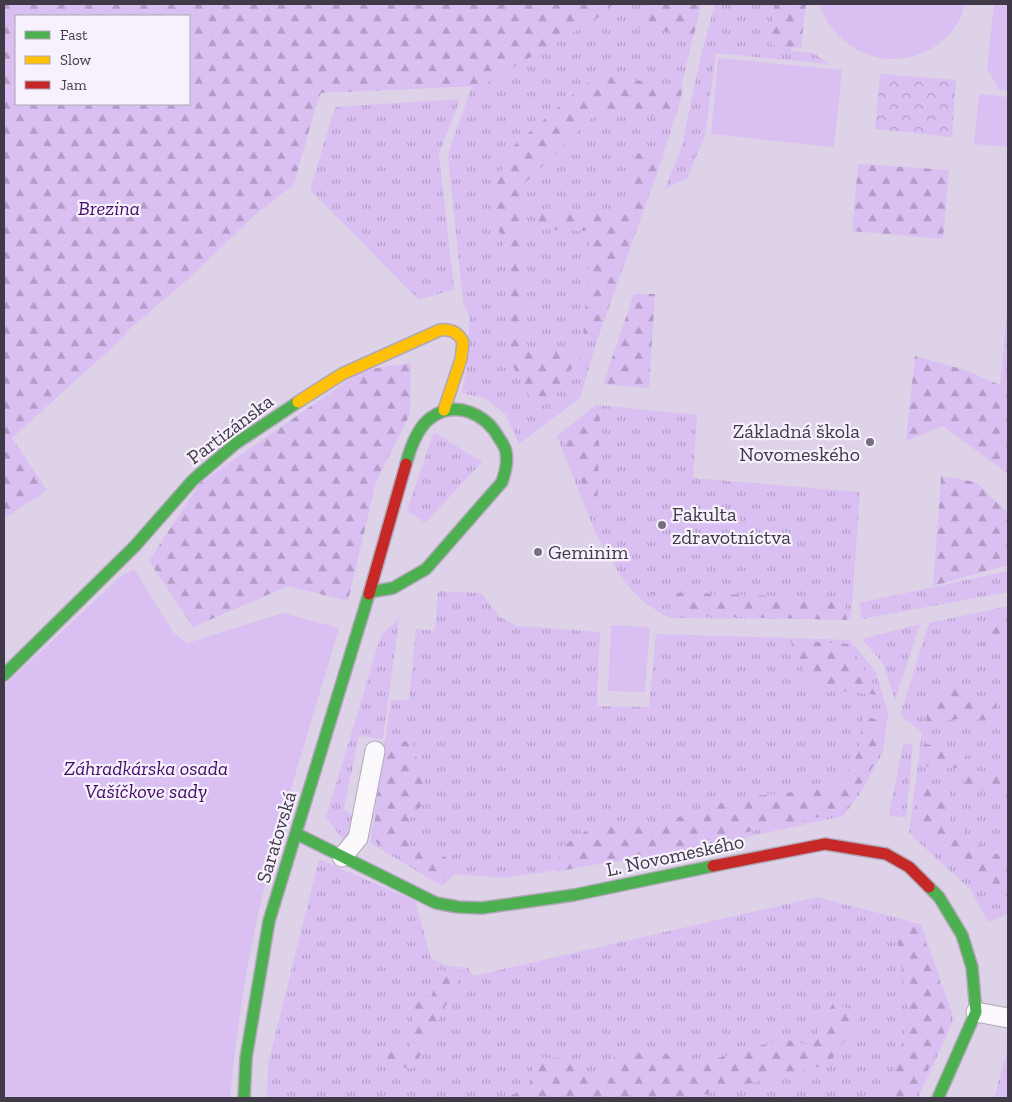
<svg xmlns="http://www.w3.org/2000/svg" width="1012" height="1102" font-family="'Zilla Slab',serif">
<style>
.grass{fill:url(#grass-tufts)}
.forest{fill:url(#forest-firs);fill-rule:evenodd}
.park{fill:url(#park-crowns)}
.garden{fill:#dac0f2}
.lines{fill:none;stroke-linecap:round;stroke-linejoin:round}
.street-casing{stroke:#b0a8b8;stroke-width:21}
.fast-casing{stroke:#b0a8b8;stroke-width:14}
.slow-casing{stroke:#b0a8b8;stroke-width:14}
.jam-casing{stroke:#b0a8b8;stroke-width:14}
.street{stroke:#faf8fb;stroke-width:19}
.fast{stroke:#4caf50;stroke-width:11}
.slow{stroke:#ffc107;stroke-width:11}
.jam{stroke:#c62828;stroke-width:11}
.poi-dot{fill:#776f80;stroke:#f7f1fd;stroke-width:2}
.labels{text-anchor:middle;stroke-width:4.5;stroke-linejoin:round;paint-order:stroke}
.park-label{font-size:20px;font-style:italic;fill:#450d67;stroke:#f7f1fd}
.street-label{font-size:20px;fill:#403948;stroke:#f7f1fd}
.poi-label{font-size:20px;fill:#403948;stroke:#f7f1fd;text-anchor:start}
</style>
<defs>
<pattern id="grass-tufts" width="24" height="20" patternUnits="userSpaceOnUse" patternTransform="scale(1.25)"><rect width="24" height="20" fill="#dac0f2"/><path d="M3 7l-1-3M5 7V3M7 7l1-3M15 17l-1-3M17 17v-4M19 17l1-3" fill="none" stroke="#b29dc6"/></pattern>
<pattern id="forest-firs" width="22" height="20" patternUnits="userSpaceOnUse" patternTransform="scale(1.25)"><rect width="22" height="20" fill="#dac0f2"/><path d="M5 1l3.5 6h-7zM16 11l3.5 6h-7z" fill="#b29dc6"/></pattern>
<pattern id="park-crowns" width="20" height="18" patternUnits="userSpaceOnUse" patternTransform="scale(1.25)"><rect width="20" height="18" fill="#dac0f2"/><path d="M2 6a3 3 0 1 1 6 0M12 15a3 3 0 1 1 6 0" fill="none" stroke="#b29dc6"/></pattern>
</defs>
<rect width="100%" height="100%" fill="#ddd2e7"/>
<path class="grass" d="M 613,4 L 701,4 L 669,138 L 597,340 L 580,398 L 519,444 L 506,415 L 485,398 L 462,393 L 469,354 L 469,317 L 463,302 L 448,154 L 472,86 L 481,86 L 603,14 Z
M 715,4 L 797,4 L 791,51 L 813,53 L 830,64 L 716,53 L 705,135 L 687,178 L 665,189 L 681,149 L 702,51 Z
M 460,99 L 439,154 L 454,289 L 419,300 L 310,190 L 335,107 Z
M 596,405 L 697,415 L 693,478 L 860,492 L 851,619 L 669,618 L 643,602 L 623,580 L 596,534 L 557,436 Z
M 434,432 L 482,462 L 425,523 L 407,510 Z
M 1008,571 L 1008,592 L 862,619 L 859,603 Z
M 438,591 L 481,593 L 500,617 L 517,626 L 600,632 L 597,706 L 649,707 L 656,634 L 850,640 L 876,672 L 888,713 L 883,752 L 860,794 L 843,816 L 674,853 L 551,871 L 502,878 L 455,874 L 442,886 L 370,843 L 391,700 L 409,700 L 416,629 L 435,631 Z
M 1008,606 L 1008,914 L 988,922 L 970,889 L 909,833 L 922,732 L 900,715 L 929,623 Z
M 399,619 L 383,739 L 359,736 L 344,809 L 364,824 L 343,840 L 326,817 L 381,635 Z
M 920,624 L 895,700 L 883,663 L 862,639 Z
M 913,743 L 906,817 L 889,816 L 903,745 Z
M 319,859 L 415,901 L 431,958 L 444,965 L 468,968 L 473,976 L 817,897 L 921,924 L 954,1019 L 918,1098 L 267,1098 L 268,1064 Z
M 1008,1048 L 1008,1098 L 994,1098 Z"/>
<path class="forest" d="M 4,4 L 613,4 L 604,14 L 481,86 L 321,93 L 316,106 L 294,184 L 255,215 L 188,279 L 125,333 L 126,335 L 12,438 L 47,490 L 4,519 ZM 16,16 L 189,16 L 189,104 L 16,104 Z
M 660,4 L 701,4 L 694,35 L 631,27 Z
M 774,4 L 806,4 L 801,48 L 771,45 Z
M 597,74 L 683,88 L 676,118 L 599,111 L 522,186 L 520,348 L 583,352 L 552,398 L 530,397 L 510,361 L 506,253 L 489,200 L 510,149 Z
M 633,153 L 664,154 L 597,340 L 583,338 L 591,231 L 538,229 L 539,210 L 627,213 Z
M 858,164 L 949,170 L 943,239 L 852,231 Z
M 634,294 L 655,294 L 649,388 L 603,384 Z
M 1008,304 L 1008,474 L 943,426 L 906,441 L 915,356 L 965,370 L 1000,385 Z
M 411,363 L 410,414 L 376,482 L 348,601 L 288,586 L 193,627 L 149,561 L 200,483 L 363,370 Z
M 600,407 L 597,517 L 562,439 Z
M 941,476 L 976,482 L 1008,513 L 1008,565 L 933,586 Z
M 651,592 L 845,598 L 847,620 L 693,616 Z
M 1007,611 L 1008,644 L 982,645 Z
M 790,640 L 849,644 L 879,695 L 812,688 Z
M 944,686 L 996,701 L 994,720 L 956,719 L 926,723 L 928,701 Z
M 863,715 L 883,722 L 877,760 L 843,812 L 557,872 L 561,847 L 594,826 L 670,820 L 736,798 L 838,787 L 858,753 Z
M 411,740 L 429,798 L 410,818 L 409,846 L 446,857 L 445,881 L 410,863 L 373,840 L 383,746 Z
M 924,744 L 967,750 L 966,771 L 1008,773 L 1008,809 L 979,788 L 965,787 L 958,768 L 922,766 Z
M 918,783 L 950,787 L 950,819 L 990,854 L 1008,854 L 1008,904 L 1003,906 L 914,820 Z
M 895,925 L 920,926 L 951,1018 L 915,1098 L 886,1098 L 909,1019 Z
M 437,970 L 463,971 L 414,1068 L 378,1066 L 381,1046 L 410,1048 L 416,995 L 432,996 Z
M 833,1003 L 863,1014 L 829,1064 L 691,1098 L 505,1098 L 529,1087 L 534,1057 L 578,1060 L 578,1072 L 610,1079 L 615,1052 L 664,1053 L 694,1065 L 783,1039 L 811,1045 Z"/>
<path class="park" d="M 880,74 L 956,80 L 952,137 L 875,129 Z"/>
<path class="garden" d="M 819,4 L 964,4 C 963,18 954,31 944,40 C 899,77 838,57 819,4 Z
M 994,4 L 1008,4 L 1008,91 L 999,90 L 987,69 Z
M 718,58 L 842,70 L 834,147 L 711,134 Z
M 979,94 L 1008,97 L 1008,147 L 974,144 Z
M 134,569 L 174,633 L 187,643 L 283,613 L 339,628 C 314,714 286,799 265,886 C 247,955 237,1027 230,1098 L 4,1098 L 4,686 L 121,576 Z
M 611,625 L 650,627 L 645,692 L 608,691 Z"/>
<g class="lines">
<g class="street-casing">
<path id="street" d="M 342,857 L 358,838 L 375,751
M 976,1012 L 1008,1018"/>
</g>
<g class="fast-casing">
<path id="fast" d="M 370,592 L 393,588 L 426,569 L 502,482 C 505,472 508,463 506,452 C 505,447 502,442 499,438 C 486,414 456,400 432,417 C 418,426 410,449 406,464
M 4,675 L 135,546 L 193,480 L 235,444 L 298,402
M 297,834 L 436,903 L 458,907 L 482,908 L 574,895 L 713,866
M 929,887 L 939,897 L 962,935 L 972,967 L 976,1012 L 938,1098
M 244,1098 L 246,1058 L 269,921 L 369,594"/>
</g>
<g class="slow-casing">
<path id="slow" d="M 298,402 L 342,374 L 440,330 C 451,329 458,332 463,342 L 461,359 L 444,410"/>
</g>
<g class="jam-casing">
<path id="jam" d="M 369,594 L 406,464
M 713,866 L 825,844 L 886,854 L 909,867 L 929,887"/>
</g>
<use href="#street" class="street"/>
<use href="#fast" class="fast"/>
<use href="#slow" class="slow"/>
<use href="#jam" class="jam"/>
</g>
<g class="poi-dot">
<circle cx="870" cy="442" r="5"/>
<circle cx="662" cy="525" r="5"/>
<circle cx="538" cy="552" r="5"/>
</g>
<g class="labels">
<g class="park-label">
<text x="109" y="215">Brezina</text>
<text x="146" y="775">Záhradkárska osada<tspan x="146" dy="23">Vašíčkove sady</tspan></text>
</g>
<g class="street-label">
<text transform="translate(230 429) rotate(-37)" y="7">Partizánska</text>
<text transform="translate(276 837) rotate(-73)" y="7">Saratovská</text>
<text transform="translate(675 855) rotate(-12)" y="7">L. Novomeského</text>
</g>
<g class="poi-label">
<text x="860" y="438" text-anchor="end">Základná škola<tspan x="860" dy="23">Novomeského</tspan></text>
<text x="672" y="521">Fakulta<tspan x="672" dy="23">zdravotníctva</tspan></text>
<text x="548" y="559">Geminim</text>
</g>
</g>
<rect width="1012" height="1102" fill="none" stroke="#403948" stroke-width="10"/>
<rect x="15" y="15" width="175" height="90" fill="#f7f1fd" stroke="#aea7b5"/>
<rect x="25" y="31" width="25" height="8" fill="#4caf50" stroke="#aea7b5"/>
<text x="60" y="40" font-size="15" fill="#403948">Fast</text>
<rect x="25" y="56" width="25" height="8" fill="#ffc107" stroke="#aea7b5"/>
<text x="60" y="65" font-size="15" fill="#403948">Slow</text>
<rect x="25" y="81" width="25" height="8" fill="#c62828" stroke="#aea7b5"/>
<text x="60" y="90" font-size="15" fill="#403948">Jam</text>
</svg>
